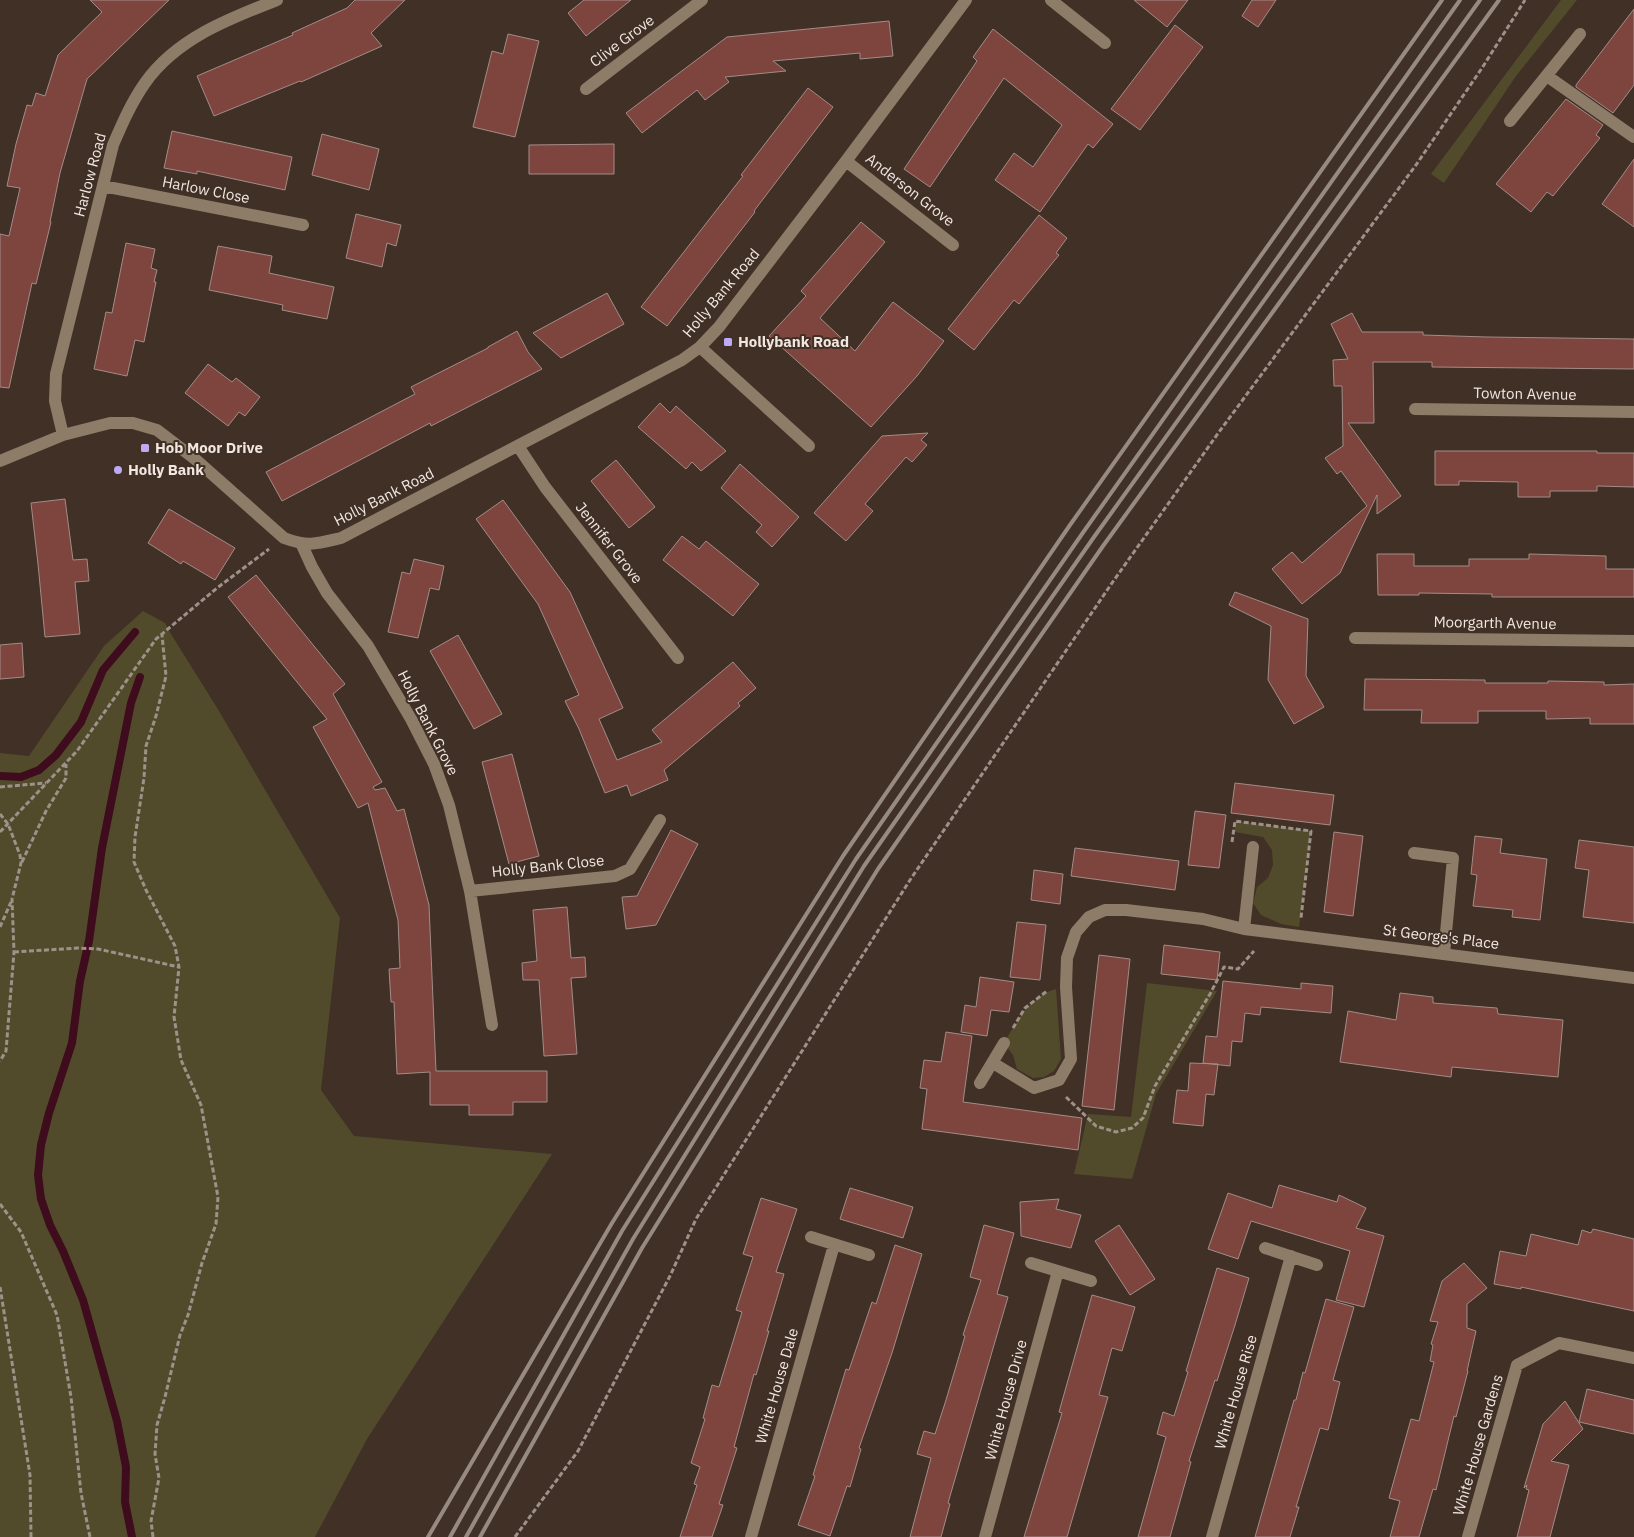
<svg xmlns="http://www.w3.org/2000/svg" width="1634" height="1537" font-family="'IBM Plex Sans',sans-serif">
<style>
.green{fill:#524b2b}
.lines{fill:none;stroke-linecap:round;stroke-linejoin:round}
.stream{stroke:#3f0c1d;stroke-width:8}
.building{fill:#7e453e;stroke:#a38c88}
.path{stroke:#9e9189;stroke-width:3;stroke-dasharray:5 2.5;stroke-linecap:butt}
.minor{stroke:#8c7c68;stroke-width:12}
.rail{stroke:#978a81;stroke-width:4}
.poi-dot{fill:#bea9f5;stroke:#403026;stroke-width:2}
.labels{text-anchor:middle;stroke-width:4;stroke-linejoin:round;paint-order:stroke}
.street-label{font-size:15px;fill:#f1e6e0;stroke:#403026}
.poi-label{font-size:15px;font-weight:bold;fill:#f1e6e0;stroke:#403026;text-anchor:start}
</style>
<rect width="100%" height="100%" fill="#403026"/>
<path class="green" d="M 1561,0 L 1577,0 L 1516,76 L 1444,183 L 1431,174 Z
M 143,611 L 165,623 L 171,634 L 219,711 L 340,918 L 321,1090 L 354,1136 L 552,1154 L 367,1439 L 315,1537 L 0,1537 L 0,753 L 29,756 L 104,646 Z
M 1235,821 L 1311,831 L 1299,927 L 1281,924 L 1261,915 L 1253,903 L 1257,887 L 1268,878 L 1273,865 L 1272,850 L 1263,837 L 1235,832 Z
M 1147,983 L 1217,991 L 1156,1094 L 1132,1179 L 1074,1174 L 1088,1114 L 1131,1117 Z
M 1056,989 L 1061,1059 L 1054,1071 L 1044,1077 L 1033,1078 L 1017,1069 L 1013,1055 L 1004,1043 C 1017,1021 1029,996 1056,989 Z"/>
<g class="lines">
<path class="stream" d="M 0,776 L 21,777 L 39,770 L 56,755 L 81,722 L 103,670 L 135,632
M 132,1537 L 125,1502 L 126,1467 L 117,1421 L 83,1300 L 63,1251 L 50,1225 L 41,1199 L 38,1175 L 41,1145 L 49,1113 L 72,1043 L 80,981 L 89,941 L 102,848 L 131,703 L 140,677"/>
</g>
<path class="building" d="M 90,0 L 169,0 L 87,79 L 60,173 L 50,222 L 51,222 L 36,284 L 32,283 L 9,388 L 0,387 L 0,234 L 9,236 L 20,188 L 7,186 L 16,144 L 27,105 L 32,106 L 36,93 L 45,96 L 58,55 L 102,12 Z
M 355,0 L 405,0 L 371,33 L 382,46 L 301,82 L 300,81 L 214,116 L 197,76 L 293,35 L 292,33 L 347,8 Z
M 584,0 L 631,0 L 586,36 L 568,13 Z
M 1134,0 L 1188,0 L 1167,27 Z
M 1252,0 L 1276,0 L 1258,27 L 1242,16 Z
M 1634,9 L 1634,85 L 1613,113 L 1576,87 L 1576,85 Z
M 889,21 L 893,56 L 860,59 L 860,53 L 773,61 L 786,71 L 725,77 L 729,82 L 705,100 L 697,90 L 642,133 L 626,113 L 727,37 Z
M 1175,25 L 1203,47 L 1140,130 L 1111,109 Z
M 993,29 L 1113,124 L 1093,148 L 1088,144 L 1040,212 L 995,180 L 1014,153 L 1033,167 L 1062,125 L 1004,78 L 930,187 L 904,169 L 977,61 L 973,57 Z
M 508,34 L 539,41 L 515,137 L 473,127 L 492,51 L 503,54 Z
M 808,88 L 833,107 L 754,211 L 755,212 L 667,326 L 641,307 L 743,176 L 741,175 Z
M 1566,99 L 1603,125 L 1596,135 L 1600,138 L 1553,196 L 1547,192 L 1531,212 L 1496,184 Z
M 172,131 L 292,157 L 285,190 L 197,171 L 197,174 L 164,168 Z
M 322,134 L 379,149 L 369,190 L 312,175 Z
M 614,144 L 614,174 L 529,174 L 529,145 Z
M 1634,159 L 1634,227 L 1602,204 Z
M 356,214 L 401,225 L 396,246 L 387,243 L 382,267 L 346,258 Z
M 1039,215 L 1067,238 L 1056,253 L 1059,255 L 1019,304 L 1014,300 L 974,350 L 948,329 Z
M 861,222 L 885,242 L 820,318 L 855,351 L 893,302 L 944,341 L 917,376 L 871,427 L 769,336 L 806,296 L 801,291 Z
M 126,243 L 155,249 L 151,268 L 157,270 L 154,282 L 156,282 L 144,342 L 135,340 L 127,376 L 94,369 L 106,312 L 112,313 Z
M 218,246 L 272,256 L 269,273 L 334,287 L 327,319 L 282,310 L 283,305 L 209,290 Z
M 607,293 L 624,324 L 561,358 L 533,333 Z
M 1352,313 L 1362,332 L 1423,332 L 1423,335 L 1487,337 L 1634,339 L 1634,369 L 1432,367 L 1432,362 L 1373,362 L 1374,423 L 1348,423 L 1401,496 L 1377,514 L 1377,495 L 1340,573 L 1302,604 L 1272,569 L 1292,552 L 1302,563 L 1367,506 L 1341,471 L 1337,474 L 1325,458 L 1343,446 L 1342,386 L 1334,386 L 1333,360 L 1348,359 L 1331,324 Z
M 517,331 L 528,352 L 542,369 L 431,426 L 430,423 L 282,501 L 266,472 L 415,394 L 411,387 L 488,348 L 488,347 Z
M 208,364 L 232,382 L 236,378 L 260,397 L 245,416 L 239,412 L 228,426 L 185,393 Z
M 660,403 L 670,413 L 676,406 L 726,451 L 701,471 L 692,462 L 686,469 L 638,427 Z
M 928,433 L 921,440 L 927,445 L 912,462 L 906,457 L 865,504 L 873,511 L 846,541 L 814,513 L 882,436 Z
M 1435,451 L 1597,451 L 1597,453 L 1634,453 L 1634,487 L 1597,486 L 1597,491 L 1550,491 L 1550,497 L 1518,497 L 1518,482 L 1459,481 L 1459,485 L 1435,485 Z
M 616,460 L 655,507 L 629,528 L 591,481 Z
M 740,464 L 799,517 L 772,547 L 756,532 L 762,525 L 721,488 Z
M 65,499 L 73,560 L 87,559 L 89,581 L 75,582 L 80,634 L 45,637 L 38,564 L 31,503 Z
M 503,500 L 570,592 L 623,708 L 599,719 L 617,760 L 662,742 L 652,730 L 733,662 L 756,688 L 738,703 L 740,706 L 664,770 L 668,780 L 631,796 L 627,785 L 605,793 L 579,729 L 565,701 L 579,695 L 538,604 L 476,519 Z
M 169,509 L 235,548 L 215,580 L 183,561 L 181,564 L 148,543 Z
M 682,536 L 699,549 L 706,541 L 759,584 L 733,616 L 663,560 Z
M 1377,554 L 1414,554 L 1414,566 L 1469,566 L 1469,559 L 1529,559 L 1529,554 L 1606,556 L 1606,569 L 1634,569 L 1634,597 L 1492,597 L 1492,594 L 1419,593 L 1419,595 L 1378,595 Z
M 414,559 L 444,566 L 439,590 L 430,588 L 418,638 L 388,632 L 402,572 L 410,574 Z
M 256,575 L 345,684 L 333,694 L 382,782 L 373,787 L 375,790 L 385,788 L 397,811 L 404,809 L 429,905 L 436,1071 L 547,1071 L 547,1102 L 513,1102 L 513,1115 L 469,1115 L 469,1105 L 430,1105 L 430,1072 L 397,1074 L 394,1002 L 391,1002 L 389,969 L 400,968 L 398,920 L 368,803 L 358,808 L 313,727 L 327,719 L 228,597 Z
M 1235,592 L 1308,619 L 1306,676 L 1324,707 L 1294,724 L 1268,680 L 1271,626 L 1229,605 Z
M 458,635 L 502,714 L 474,729 L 430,651 Z
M 22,643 L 24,677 L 0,679 L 0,645 Z
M 1365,679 L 1485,680 L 1485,683 L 1548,683 L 1548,681 L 1604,682 L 1604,685 L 1634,684 L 1634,724 L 1590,724 L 1590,718 L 1546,719 L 1546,711 L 1478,711 L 1478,723 L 1421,723 L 1422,710 L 1364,710 Z
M 512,754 L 539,856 L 509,864 L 482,762 Z
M 1235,783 L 1334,795 L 1330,825 L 1231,813 Z
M 1195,811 L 1226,815 L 1219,868 L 1188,865 Z
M 671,830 L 698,844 L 656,925 L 626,929 L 622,897 L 637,896 Z
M 1334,832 L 1363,836 L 1353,916 L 1324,912 Z
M 1475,836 L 1502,839 L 1500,853 L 1547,859 L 1540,920 L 1512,917 L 1513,910 L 1473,906 L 1477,875 L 1471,874 Z
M 1579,840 L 1634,847 L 1634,923 L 1583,917 L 1589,870 L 1575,868 Z
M 1075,848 L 1179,861 L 1175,890 L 1071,876 Z
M 1034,870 L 1063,874 L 1060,904 L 1031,900 Z
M 567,907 L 571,958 L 585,957 L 586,977 L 571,978 L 577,1054 L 544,1056 L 539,980 L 523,980 L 522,963 L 537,961 L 533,910 Z
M 1017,922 L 1046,925 L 1040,980 L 1010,977 Z
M 1164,945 L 1220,952 L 1217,980 L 1161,974 Z
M 1099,955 L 1130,959 L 1114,1110 L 1082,1106 Z
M 980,977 L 1014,982 L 1009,1012 L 991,1010 L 987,1036 L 961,1032 L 965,1005 L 976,1007 Z
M 1223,981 L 1301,989 L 1301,983 L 1333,986 L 1331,1013 L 1261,1007 L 1260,1015 L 1245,1013 L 1242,1042 L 1232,1041 L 1230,1066 L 1203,1063 L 1206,1036 L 1217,1037 Z
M 1400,993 L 1433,997 L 1433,1003 L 1497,1008 L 1498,1014 L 1563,1020 L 1558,1077 L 1452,1067 L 1451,1077 L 1340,1062 L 1348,1011 L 1396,1020 Z
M 946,1032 L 972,1036 L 963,1102 L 1082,1118 L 1078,1150 L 922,1129 L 927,1089 L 920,1088 L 924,1060 L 941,1062 Z
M 1190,1063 L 1218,1064 L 1214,1095 L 1206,1094 L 1203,1126 L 1173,1123 L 1177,1090 L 1188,1091 Z
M 1279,1185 L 1337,1202 L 1339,1195 L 1366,1208 L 1356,1228 L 1384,1236 L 1364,1307 L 1336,1300 L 1350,1251 L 1251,1221 L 1238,1259 L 1208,1249 L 1228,1193 L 1272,1208 Z
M 850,1188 L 913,1207 L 903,1238 L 840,1219 Z
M 761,1198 L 797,1209 L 776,1272 L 784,1274 L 767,1331 L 769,1331 L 756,1375 L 754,1374 L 734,1447 L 737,1448 L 719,1504 L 723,1505 L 712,1537 L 680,1537 L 697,1485 L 694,1484 L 700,1467 L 691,1463 L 705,1419 L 703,1418 L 712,1385 L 719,1387 L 742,1312 L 736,1310 L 753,1257 L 743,1254 Z
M 1059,1199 L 1056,1209 L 1081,1215 L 1071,1248 L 1021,1236 L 1020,1202 Z
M 984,1225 L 1014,1233 L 997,1294 L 1008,1297 L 948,1503 L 950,1504 L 941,1537 L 910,1537 L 931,1458 L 917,1454 L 924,1431 L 935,1434 L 946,1400 L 965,1336 L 963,1335 L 981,1280 L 970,1277 Z
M 1119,1225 L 1155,1279 L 1130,1295 L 1095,1241 Z
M 1593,1229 L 1634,1239 L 1634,1311 L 1521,1287 L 1521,1289 L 1494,1284 L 1500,1251 L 1526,1256 L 1531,1234 L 1578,1245 L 1582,1230 L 1591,1233 Z
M 895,1245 L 922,1254 L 892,1353 L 859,1448 L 861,1449 L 850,1487 L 847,1486 L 830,1536 L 798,1525 L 815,1476 L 813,1475 L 846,1369 L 849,1370 L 872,1302 L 876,1304 Z
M 1464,1263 L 1487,1288 L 1467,1304 L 1467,1328 L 1476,1331 L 1467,1371 L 1468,1371 L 1456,1417 L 1454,1416 L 1436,1490 L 1433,1489 L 1419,1537 L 1390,1537 L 1400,1501 L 1389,1498 L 1411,1419 L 1419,1421 L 1434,1362 L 1430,1361 L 1433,1345 L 1431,1344 L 1438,1322 L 1430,1321 L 1442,1281 Z
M 1217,1268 L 1249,1278 L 1235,1325 L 1217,1381 L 1215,1380 L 1189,1461 L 1191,1462 L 1170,1537 L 1138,1537 L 1166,1437 L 1157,1434 L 1163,1412 L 1174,1416 L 1188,1372 L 1186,1371 Z
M 1092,1295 L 1135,1307 L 1122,1351 L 1112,1348 L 1099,1395 L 1108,1397 L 1067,1537 L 1024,1537 L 1062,1413 L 1059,1412 Z
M 1326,1299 L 1354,1307 L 1333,1380 L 1340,1382 L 1328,1430 L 1320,1428 L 1296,1507 L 1299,1507 L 1290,1537 L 1255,1537 L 1294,1400 L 1296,1400 L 1303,1372 L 1305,1373 Z
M 1587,1389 L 1634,1400 L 1634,1434 L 1579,1422 Z
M 1565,1401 L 1583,1429 L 1551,1461 L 1569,1465 L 1550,1537 L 1517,1537 L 1529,1490 L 1526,1489 L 1527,1485 L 1524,1488 L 1543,1424 Z"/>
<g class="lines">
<path class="path" d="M 0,787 L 46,783
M 0,814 L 8,824 L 20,855 L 21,863 L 12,899 L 14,952 L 6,1051 L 0,1061
M 0,832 L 77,751 L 156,639 L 217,588 L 269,549
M 1232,842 L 1235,821 L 1311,831 L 1301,918
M 22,862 L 46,811 L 66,778 L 66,764
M 0,927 L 11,902
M 14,952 L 78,948 L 98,949 L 179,967
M 1013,1028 L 1025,1008 L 1047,991
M 1066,1097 L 1096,1126 L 1116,1132 L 1132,1128 L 1143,1118 L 1155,1086 L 1210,994 L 1224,967 L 1238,969 L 1254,951
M 0,1204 L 21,1232 L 57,1315 L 71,1397 L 81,1493 L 90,1537
M 0,1287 L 30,1475 L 31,1537
M 153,1537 L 151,1521 L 159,1478 L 155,1454 L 157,1425 L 165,1397 L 180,1335 L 188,1315 L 202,1263 L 216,1224 L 218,1197 L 201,1105 L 181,1060 L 174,1017 L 179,967 L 175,946 L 146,890 L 134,862 L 135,837 L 144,778 L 146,746 L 156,716 L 166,676 L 162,635
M 515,1537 L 578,1451 L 670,1276 L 696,1219 L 910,880 L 1112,583 L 1219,432 L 1416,165 L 1482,68 L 1525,0"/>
<path class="minor" d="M 1051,0 L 1105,43
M 1547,76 L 1634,137
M 586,89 L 702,0
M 1510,121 L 1580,34
M 846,161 L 953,245
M 103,186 L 303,225
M 700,347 L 809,446
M 1415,409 L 1634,412
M 63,435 L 55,401 L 56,374 L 113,145 C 122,124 131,103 145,83 C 176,39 228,19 277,0
M 518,446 L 545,487 L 678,658
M 0,461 L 63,435 L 110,423 L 133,423 L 157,430 L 195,459 L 284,538 C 308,547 316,544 341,538 L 682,360 L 700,347 L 719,327 L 846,161 L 966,0
M 302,545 L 312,567 L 327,593 L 368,646 L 411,719 L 434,764 L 449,805 L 470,891 L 492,1025
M 1355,638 L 1634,641
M 1414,853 L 1453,858 L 1444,954
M 470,891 L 615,876 L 630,869 L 660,820
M 1244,929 L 1253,847
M 993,1063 L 1034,1088 L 1059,1080 L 1071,1059 L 1066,987 L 1067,958 L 1076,932 L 1089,917 L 1105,910 L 1126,910 L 1203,919 L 1244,929 L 1634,978
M 980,1083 L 1004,1043
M 811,1237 L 869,1255
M 1265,1248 L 1317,1265
M 1031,1263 L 1091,1281
M 751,1537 L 834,1245
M 985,1537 L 1058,1271
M 1212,1537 L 1291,1256
M 1468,1537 L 1517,1365 L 1559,1343 L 1634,1358"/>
<path class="rail" d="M 428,1537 L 612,1223 L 843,856 L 1070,525 L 1442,0
M 450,1537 L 622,1231 L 856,859 L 1082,534 L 1460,0
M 466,1537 L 633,1239 L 864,866 L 1094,537 L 1480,0
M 480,1537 L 642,1248 L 878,869 L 1103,546 L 1499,0"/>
</g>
<g class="poi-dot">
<rect x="723" y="337" width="10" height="10" rx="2.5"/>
<rect x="140" y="443" width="10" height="10" rx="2.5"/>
<circle cx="118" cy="470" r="5"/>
</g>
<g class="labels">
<g class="street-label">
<text transform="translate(622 41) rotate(-37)" y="5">Clive Grove</text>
<text transform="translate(90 175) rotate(-75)" y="5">Harlow Road</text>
<text transform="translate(206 190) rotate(11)" y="5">Harlow Close</text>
<text transform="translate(910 190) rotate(38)" y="5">Anderson Grove</text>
<text transform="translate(721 293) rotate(-50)" y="5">Holly Bank Road</text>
<text transform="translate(1525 394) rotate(1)" y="5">Towton Avenue</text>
<text transform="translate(384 497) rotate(-27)" y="5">Holly Bank Road</text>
<text transform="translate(609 543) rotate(52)" y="5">Jennifer Grove</text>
<text transform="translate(1495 623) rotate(1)" y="5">Moorgarth Avenue</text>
<text transform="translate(428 723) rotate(63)" y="5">Holly Bank Grove</text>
<text transform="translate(548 866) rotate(-6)" y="5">Holly Bank Close</text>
<text transform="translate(1441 937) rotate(7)" y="5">St George's Place</text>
<text transform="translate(777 1386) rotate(-74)" y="5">White House Dale</text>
<text transform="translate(1236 1392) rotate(-74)" y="5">White House Rise</text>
<text transform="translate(1006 1400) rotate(-75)" y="5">White House Drive</text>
<text transform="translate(1478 1445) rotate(-74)" y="5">White House Gardens</text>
</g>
<g class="poi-label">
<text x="738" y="347">Hollybank Road</text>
<text x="155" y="453">Hob Moor Drive</text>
<text x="128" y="475">Holly Bank</text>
</g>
</g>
</svg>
